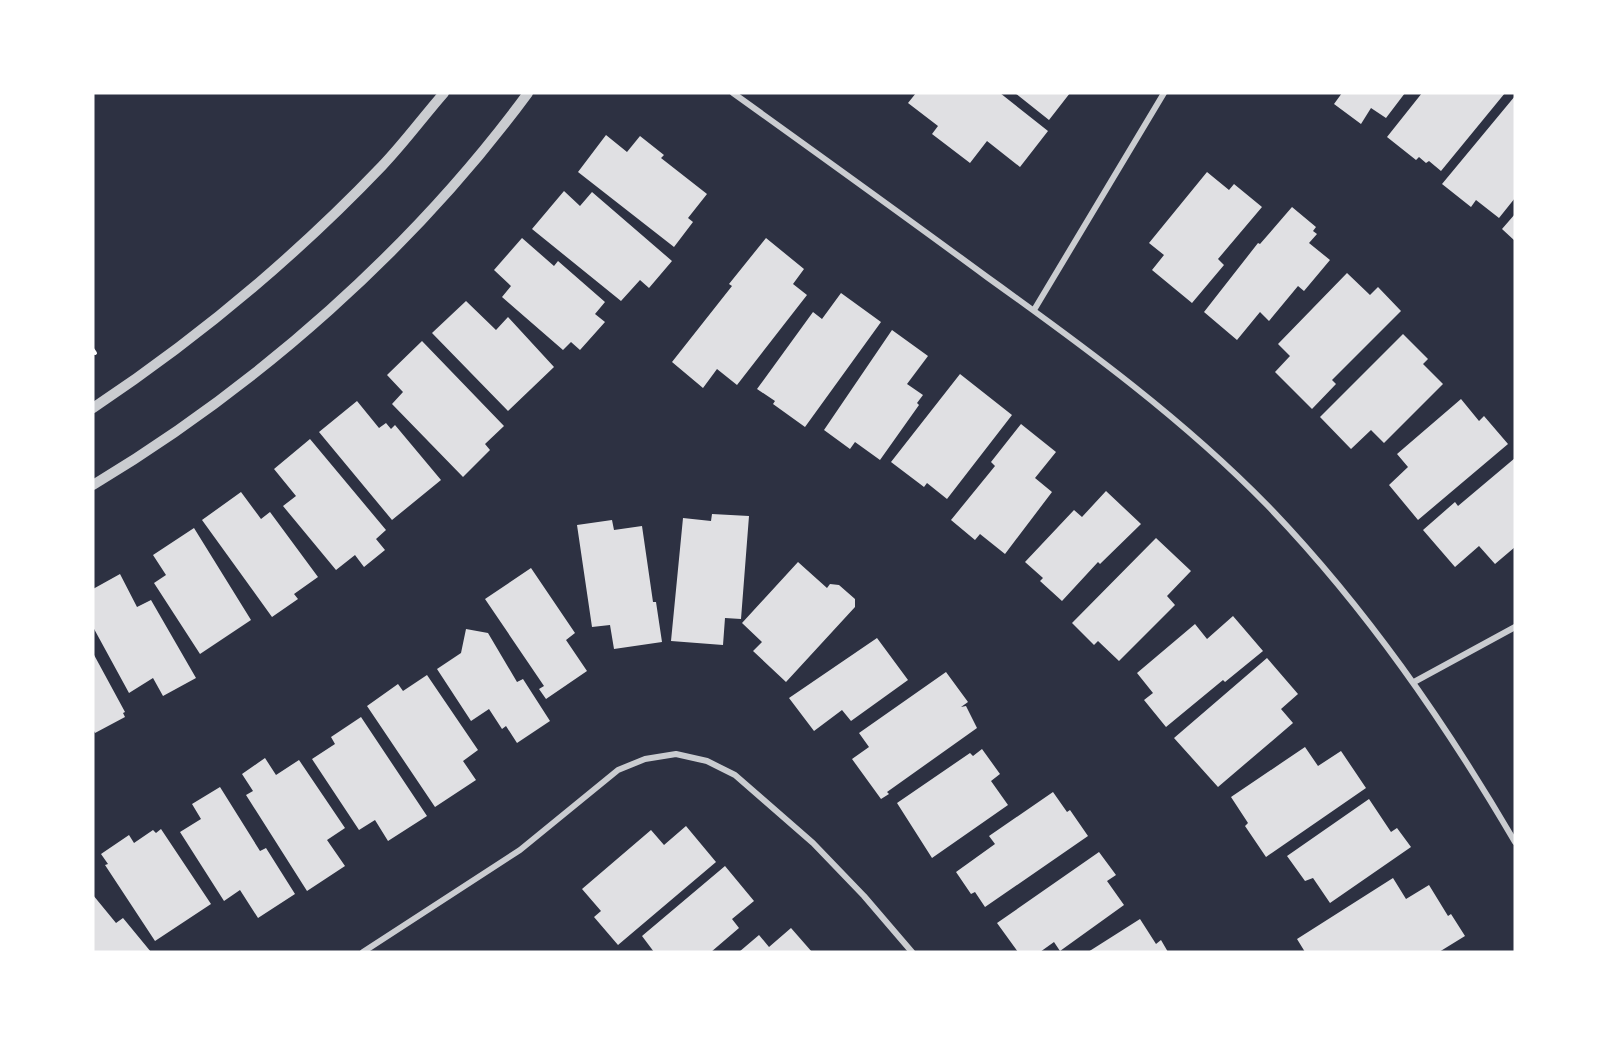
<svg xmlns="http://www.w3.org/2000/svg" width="1608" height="1045" font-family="Spectral,serif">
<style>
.building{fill:#e0e0e3}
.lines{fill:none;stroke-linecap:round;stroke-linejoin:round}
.path{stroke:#fff;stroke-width:4}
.minor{stroke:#caccd0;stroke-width:6}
.tertiary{stroke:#caccd0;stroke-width:10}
</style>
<rect width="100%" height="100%" fill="#2d3142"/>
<path class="building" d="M 916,93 L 1000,93 L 1048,131 L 1020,167 L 987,141 L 970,163 L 932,134 L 938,126 L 908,103 Z
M 1015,93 L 1070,93 L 1049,120 Z
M 1342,93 L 1405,93 L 1386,118 L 1371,108 L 1361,124 L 1334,104 Z
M 1422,93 L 1505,93 L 1441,171 L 1429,161 L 1426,163 L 1419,157 L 1416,160 L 1387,137 Z
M 1515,96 L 1515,198 L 1499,218 L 1476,200 L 1471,207 L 1442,184 Z
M 606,135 L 627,152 L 640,136 L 664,155 L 661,158 L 707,194 L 688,218 L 693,222 L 674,247 L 578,172 Z
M 1207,172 L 1229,190 L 1234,184 L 1262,207 L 1218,259 L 1224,265 L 1192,303 L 1152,270 L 1164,255 L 1149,243 Z
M 564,191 L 580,206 L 592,192 L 672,261 L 649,288 L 640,280 L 621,301 L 532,229 Z
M 1292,207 L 1316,227 L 1313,231 L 1317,234 L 1309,243 L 1330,260 L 1304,291 L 1298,286 L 1269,321 L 1260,312 L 1237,340 L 1204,312 L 1258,243 L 1260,244 Z
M 1515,214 L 1515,241 L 1502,229 Z
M 522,238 L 554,266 L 558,261 L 605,302 L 595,314 L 605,322 L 580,350 L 571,342 L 563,350 L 502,297 L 511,286 L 494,270 Z
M 766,238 L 804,269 L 793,284 L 807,295 L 737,385 L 717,369 L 703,388 L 672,362 L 732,286 L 729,284 Z
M 1347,273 L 1370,295 L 1378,287 L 1401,311 L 1332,380 L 1336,384 L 1312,409 L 1275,372 L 1290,356 L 1278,344 Z
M 841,293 L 881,322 L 805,427 L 773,404 L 775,401 L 757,389 L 813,312 L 822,319 Z
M 466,301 L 496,330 L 508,317 L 554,367 L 508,411 L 432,333 Z
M 892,330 L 928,356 L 907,384 L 923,395 L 917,403 L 919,405 L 880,460 L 855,442 L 850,449 L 824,430 Z
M 1403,334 L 1428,359 L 1423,364 L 1443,384 L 1384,443 L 1371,430 L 1351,449 L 1320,417 Z
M 422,341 L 504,426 L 485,444 L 490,450 L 463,477 L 392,404 L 403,392 L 387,375 Z
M 960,374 L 1012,415 L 947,499 L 927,483 L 924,487 L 891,462 Z
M 1461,399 L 1479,421 L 1484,416 L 1508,444 L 1418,520 L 1389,485 L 1408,467 L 1397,454 Z
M 357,401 L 379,428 L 386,423 L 391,429 L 395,425 L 441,480 L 392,520 L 319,432 Z
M 1021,424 L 1056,452 L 1035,478 L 1052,492 L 1005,554 L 980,534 L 975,540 L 951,520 L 995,466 L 991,462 Z
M 310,439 L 386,530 L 376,539 L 385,550 L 364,567 L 355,555 L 336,570 L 283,506 L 296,496 L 274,469 Z
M 1515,458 L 1515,547 L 1495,564 L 1479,546 L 1455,567 L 1423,530 L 1455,502 L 1458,506 Z
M 1106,491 L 1141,524 L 1100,564 L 1098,562 L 1062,601 L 1040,581 L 1043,578 L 1025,562 L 1074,510 L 1082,517 Z
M 241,492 L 261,519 L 270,512 L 318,577 L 294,594 L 298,599 L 272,617 L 202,520 Z
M 712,514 L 749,516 L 741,619 L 725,618 L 723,645 L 671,641 L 683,518 L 711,521 Z
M 612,520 L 614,530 L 642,526 L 653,602 L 656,602 L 662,642 L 614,649 L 610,625 L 592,627 L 577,525 Z
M 194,528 L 251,620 L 200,654 L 154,583 L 166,575 L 153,555 Z
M 1156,538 L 1191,571 L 1167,596 L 1175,605 L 1119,661 L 1098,641 L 1094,645 L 1072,623 Z
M 798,562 L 827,588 L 830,584 L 839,585 L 855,599 L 855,607 L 786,682 L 753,651 L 762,642 L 742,623 Z
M 531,568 L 575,633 L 566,640 L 587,671 L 546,699 L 539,689 L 544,686 L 485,599 Z
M 120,574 L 137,607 L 151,600 L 196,678 L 163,696 L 153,678 L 129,693 L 93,627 L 93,589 Z
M 1233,616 L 1263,651 L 1225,682 L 1223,680 L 1166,727 L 1144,700 L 1153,693 L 1137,673 L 1195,624 L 1207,639 Z
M 466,629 L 488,633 L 517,682 L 523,679 L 550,721 L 517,743 L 506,726 L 502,729 L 489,709 L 471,721 L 437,669 L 461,653 Z
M 877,638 L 908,680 L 851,721 L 842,710 L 814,731 L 789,698 Z
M 93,653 L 125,712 L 123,713 L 125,717 L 95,733 L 93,729 Z
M 1267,658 L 1298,694 L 1281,709 L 1293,723 L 1218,787 L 1174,738 Z
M 946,672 L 968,702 L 961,707 L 966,706 L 977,728 L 887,792 L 889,794 L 881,799 L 852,759 L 869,747 L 859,733 Z
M 427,675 L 478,750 L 463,761 L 476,780 L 435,807 L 367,706 L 398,684 L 403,691 Z
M 361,717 L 427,816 L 388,841 L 375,820 L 359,830 L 312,759 L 335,744 L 331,737 Z
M 1305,747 L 1318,766 L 1341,751 L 1366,788 L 1266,857 L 1245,826 L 1248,823 L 1231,797 Z
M 982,749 L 1000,774 L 991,781 L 1008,805 L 932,858 L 897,803 L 970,753 L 973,756 Z
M 265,758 L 276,775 L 299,760 L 345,828 L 327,840 L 345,866 L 307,891 L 246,795 L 253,791 L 242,774 Z
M 220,787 L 260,851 L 266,848 L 295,894 L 258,918 L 240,890 L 224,901 L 180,832 L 201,819 L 192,804 Z
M 1053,792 L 1067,812 L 1070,810 L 1088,836 L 985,907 L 975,892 L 971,894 L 956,872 L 995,844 L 989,836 Z
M 1369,799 L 1391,832 L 1397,828 L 1411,847 L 1330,903 L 1313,878 L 1305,881 L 1287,856 Z
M 686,826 L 716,862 L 618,945 L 594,917 L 601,911 L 582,889 L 651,830 L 664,845 Z
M 161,829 L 211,904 L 155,941 L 105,865 L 108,864 L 101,854 L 129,835 L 134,843 L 153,830 L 156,833 Z
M 1099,852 L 1116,875 L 1107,881 L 1124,905 L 1060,951 L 1054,942 L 1040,952 L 1018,952 L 997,923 Z
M 725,866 L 754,901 L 732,919 L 739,928 L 711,952 L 654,952 L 642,936 Z
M 1393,878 L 1406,899 L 1429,885 L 1448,916 L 1451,914 L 1465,936 L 1439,952 L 1305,952 L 1297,939 Z
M 93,895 L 116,923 L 123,918 L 151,952 L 93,952 Z
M 1140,919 L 1156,944 L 1161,940 L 1168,952 L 1088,952 Z
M 791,928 L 812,952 L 739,952 L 759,935 L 769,947 Z"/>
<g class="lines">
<path class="path" d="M 93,350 L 95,353"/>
<path class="minor" d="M 733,93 C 818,154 903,215 987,277 C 1086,348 1183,419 1268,506 C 1366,608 1444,721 1515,842
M 1034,310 L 1164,93
M 1414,682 L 1515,627
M 363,952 L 520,850 L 618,770 L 645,759 L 676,754 L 707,761 L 735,775 L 813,843 L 864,896 L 912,952"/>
<path class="tertiary" d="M 93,408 C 198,338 295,257 382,166 C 404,143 423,117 444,93
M 93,485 C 258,386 414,248 528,93"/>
</g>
<rect width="1608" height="1045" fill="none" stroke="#ffffff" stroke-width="189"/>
</svg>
